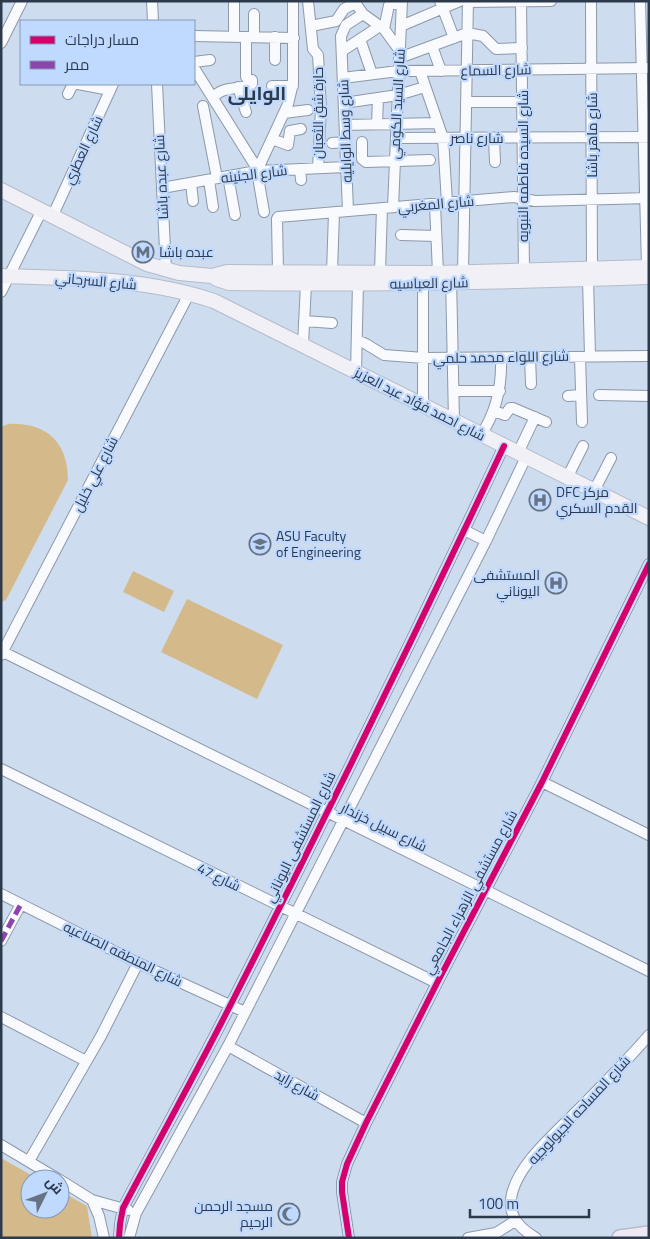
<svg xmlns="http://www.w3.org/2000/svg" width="650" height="1239" font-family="'Titillium Web',Cairo,sans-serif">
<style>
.green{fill:#d4ba8b}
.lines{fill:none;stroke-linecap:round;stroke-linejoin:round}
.minor-casing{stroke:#8d98a9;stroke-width:12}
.major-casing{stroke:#b4bcc8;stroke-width:16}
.highway-casing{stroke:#b4bcc8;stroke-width:18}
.minor{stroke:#f8fafd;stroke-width:10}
.major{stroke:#f1f0f7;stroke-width:14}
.highway{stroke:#ede8f4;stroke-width:15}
.quiet{stroke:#8e44ad;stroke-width:5;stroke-dasharray:10 5;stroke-linecap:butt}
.cycleway-casing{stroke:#c0d9fe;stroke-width:9}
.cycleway{stroke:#d6006c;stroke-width:6}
.labels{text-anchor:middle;stroke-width:4.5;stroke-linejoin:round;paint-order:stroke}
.street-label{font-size:14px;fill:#2d3a4c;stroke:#c0d9fe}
.poi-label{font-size:14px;fill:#2d3a4c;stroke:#c0d9fe;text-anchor:start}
.district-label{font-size:19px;font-weight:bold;fill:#2d3a4c;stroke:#c0d9fe}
</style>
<rect width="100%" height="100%" fill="#cedcf0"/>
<path class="green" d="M 8,424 C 46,422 68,442 68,480 L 6,600 L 1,602 L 1,427 Z
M 133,571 L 174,591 L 164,612 L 123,592 Z
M 187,599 L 283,645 L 257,699 L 161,652 Z
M 1,1158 L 38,1179 L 30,1179 L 30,1209 L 60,1209 L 60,1191 L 87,1206 L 92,1238 L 1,1238 Z"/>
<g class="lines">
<g class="minor-casing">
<path id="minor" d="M 152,1 L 153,21
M 234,1 L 234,37
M 308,1 L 313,49 L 318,55 L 321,108 L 318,168
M 354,1 L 363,14 L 384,29 L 400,51
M 440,1 L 454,38
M 521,1 L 524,271
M 591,1 L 592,269
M 640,1 L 647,267
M 468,2 L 551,1
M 254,14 L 254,37
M 311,26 L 336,21 L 344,9 L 355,3
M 401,26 L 460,1
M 384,29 L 389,5 L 402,2
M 194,36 L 294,38
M 246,37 L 246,77
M 360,39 L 372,74
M 1,43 L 22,1
M 432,46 L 441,71
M 342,51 L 380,26
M 399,58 L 467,33 L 483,36 L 496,49 L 522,48
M 275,60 L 275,37
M 194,62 L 210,60
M 194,68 L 258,170
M 420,71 L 443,138 L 447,203
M 343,78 L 398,71 L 649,68
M 78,84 L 110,90
M 157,84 L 166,270
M 272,86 L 293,86
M 238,87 L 246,112
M 68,94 L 73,84
M 213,98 C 222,85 243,90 252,84 L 252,80
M 466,102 L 523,102
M 344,103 L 398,95 L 425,87
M 203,106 L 217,178
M 284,113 L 308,110
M 377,124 L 378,98
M 345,125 L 438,123
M 396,138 L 649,137
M 494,138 L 495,162
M 272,139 L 288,145 L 290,131 L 301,129
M 362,142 L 362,159 L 366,162 L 430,160
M 332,143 L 345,142
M 300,169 L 301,180
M 228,176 L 235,215
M 209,180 L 213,207
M 191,183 L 193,201
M 162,188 L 257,171 L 346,167
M 435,204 L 438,273
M 393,207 L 402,1
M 348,211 L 341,36 L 346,25 L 363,14
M 264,212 L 257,171 L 288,104 L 293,83 L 293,1
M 53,215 L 113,84
M 401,235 L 436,236
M 278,272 L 277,219 L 278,217 L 514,197 L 535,201 L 649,198
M 332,272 L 334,213
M 380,272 L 382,208
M 463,272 L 468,1
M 451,276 L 454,421
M 588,279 L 590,356
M 1,292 L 42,210
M 304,321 L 332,323
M 357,340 L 366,344 L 384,355 L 424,358 L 649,356
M 303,345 L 306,284
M 530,357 L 531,384
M 580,357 L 582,422
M 356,372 L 358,283
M 455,391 L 500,391
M 599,395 L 649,396
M 568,396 L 581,395
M 423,405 L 423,283
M 494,411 L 505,415 L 510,408 L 513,408 L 546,422
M 481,435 C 497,411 502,386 501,358
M 518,453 L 535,417
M 567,478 L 583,446
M 594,491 L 611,458
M 464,530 L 486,541
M 1,651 L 649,971
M 1,655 L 189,294
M 1,769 L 437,983
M 542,782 L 649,835
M 1,894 L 138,963 L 245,1012
M 1,941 L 21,904
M 1,1017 L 86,1061
M 228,1046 L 366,1123
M 1,1145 L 58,1179
M 29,1161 L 101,1036 L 138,963
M 60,1180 L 92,1200 L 128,1210
M 92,1200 L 99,1216 L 104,1238
M 119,1238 L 120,1224 L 123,1208 C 159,1140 196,1073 231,1004 C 325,819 416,633 504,446
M 129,1238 L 136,1213 L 228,1046 L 486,541 L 526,457
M 349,1238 L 342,1192 L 342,1182 L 347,1164 L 366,1123 L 437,983 L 542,782 L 649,564
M 468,1238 L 496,1233 L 515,1221
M 536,1238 C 521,1229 509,1218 511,1199 C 515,1165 560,1129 583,1105 C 605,1082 628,1060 649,1035"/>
</g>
<g class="major-casing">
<path id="major" d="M 1,190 L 147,264 L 179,273 L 212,276 L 227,272 L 438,273 L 649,267
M 1,276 C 73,278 146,278 214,301 L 649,518
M 212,276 L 217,279 L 229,283 C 369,285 509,282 649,277"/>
</g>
<g class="highway-casing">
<path id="highway" d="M 620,1238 L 649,1234"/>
</g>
<use href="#minor" class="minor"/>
<use href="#major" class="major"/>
<use href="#highway" class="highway"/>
<path class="quiet" d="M 1,941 L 21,904"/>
<g class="cycleway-casing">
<path id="cycleway" d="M 119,1238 L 120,1224 L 123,1208 C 159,1140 196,1073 231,1004 C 325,819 416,633 504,446
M 349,1238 L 342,1192 L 342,1182 L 347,1164 L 366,1123 L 437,983 L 542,782 L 649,564"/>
</g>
<use href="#cycleway" class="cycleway"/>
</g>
<defs>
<g id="metro-ring" transform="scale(1.125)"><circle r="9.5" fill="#c0d9fe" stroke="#657385" stroke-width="1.5"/><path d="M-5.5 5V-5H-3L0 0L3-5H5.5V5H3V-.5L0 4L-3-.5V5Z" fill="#657385"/></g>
<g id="hospital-ring" transform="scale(1.125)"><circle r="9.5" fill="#c0d9fe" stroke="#657385" stroke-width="1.5"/><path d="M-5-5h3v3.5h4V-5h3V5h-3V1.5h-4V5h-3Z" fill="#657385"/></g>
<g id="university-ring" transform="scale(1.125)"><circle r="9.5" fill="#c0d9fe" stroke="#657385" stroke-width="1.5"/><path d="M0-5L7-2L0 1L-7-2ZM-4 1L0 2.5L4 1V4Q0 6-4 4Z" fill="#657385"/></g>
<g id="mosque-ring" transform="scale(1.125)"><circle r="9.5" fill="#c0d9fe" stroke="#657385" stroke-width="1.5"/><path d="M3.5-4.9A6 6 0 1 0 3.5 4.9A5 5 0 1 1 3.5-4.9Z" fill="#657385"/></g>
</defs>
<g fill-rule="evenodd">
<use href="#metro-ring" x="143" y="252"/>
<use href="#hospital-ring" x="540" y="500"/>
<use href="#university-ring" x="260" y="544"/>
<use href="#hospital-ring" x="556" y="583"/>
<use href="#mosque-ring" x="289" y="1214"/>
</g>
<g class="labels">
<g class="street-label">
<text transform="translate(496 70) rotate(-1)" y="5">شارع السماع</text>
<text transform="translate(397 104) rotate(-87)" y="5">شارع السيد الكومي</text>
<text transform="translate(318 113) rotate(-90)" y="5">حارة شق الثعبان</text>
<text transform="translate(345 131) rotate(-92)" y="5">شارع وسط الوايليه</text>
<text transform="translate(592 135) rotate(-90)" y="5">شارع ماهر باشا</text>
<text x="477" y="143">شارع ناصر</text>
<text transform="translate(83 150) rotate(-65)" y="5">شارع العطري</text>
<text transform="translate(523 166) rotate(-90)" y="5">شارع السيده فاطمه النبويه</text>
<text transform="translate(254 174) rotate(-7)" y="5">شارع الجنينه</text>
<text transform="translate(161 177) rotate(-93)" y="5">شارع عبده باشا</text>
<text transform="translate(436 204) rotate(-5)" y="5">شارع المغربي</text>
<text transform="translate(96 281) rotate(5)" y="5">شارع السرجاني</text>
<text transform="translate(429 283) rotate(-1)" y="5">شارع العباسيه</text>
<text transform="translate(501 357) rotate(-1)" y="5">شارع اللواء محمد حلمي</text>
<text transform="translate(420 404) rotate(27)" y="5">شارع احمد فؤاد عبد العزيز</text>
<text transform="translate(95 474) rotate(-63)" y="5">شارع علي خليل</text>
<text transform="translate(384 827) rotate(26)" y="5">شارع سبيل خزندار</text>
<text transform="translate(300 837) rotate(-64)" y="5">شارع المستشفى اليوناني</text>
<text transform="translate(219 877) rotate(26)" y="5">شارع 47</text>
<text transform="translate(470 892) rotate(-62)" y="5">شارع مستشفي الزهراء الجامعي</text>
<text transform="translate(123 954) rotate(26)" y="5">شارع المنطقه الصناعيه</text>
<text transform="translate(297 1085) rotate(29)" y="5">شارع زايد</text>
<text transform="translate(579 1110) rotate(-47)" y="5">شارع المساحه الجيولوجيه</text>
</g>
<g class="poi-label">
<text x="159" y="257">عبده باشا</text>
<text x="556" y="497">DFC مركز<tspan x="556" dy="16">القدم السكري</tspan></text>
<text x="276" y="541">ASU Faculty<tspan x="276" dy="16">of Engineering</tspan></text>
<text x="540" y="580" text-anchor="end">المستشفى<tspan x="540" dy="16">اليوناني</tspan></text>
<text x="273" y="1211" text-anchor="end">مسجد الرحمن<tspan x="273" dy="16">الرحيم</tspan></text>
</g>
<g class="district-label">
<text x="257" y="100">الوايلى</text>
</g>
</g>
<rect width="650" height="1239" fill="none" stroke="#2d3a4c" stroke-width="5"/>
<rect x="20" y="20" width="175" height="65" fill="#c0d9fe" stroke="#8599b7"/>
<rect x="30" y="36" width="25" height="8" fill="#d6006c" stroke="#8599b7"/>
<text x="65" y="45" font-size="15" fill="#2d3a4c">مسار دراجات</text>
<rect x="30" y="61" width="25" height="8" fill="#8e44ad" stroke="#8599b7"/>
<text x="65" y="70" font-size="15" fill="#2d3a4c">ممر</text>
<g transform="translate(45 1194) rotate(48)"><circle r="24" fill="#c0d9fe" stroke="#8599b7"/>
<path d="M0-4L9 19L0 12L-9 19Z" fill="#657385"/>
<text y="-8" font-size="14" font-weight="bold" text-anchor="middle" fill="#2d3a4c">ش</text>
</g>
<path d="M470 1209v8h119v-8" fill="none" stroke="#2d3a4c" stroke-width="2.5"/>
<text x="478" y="1209" font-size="15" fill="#2d3a4c" stroke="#c0d9fe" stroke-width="4" paint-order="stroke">100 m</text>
</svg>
